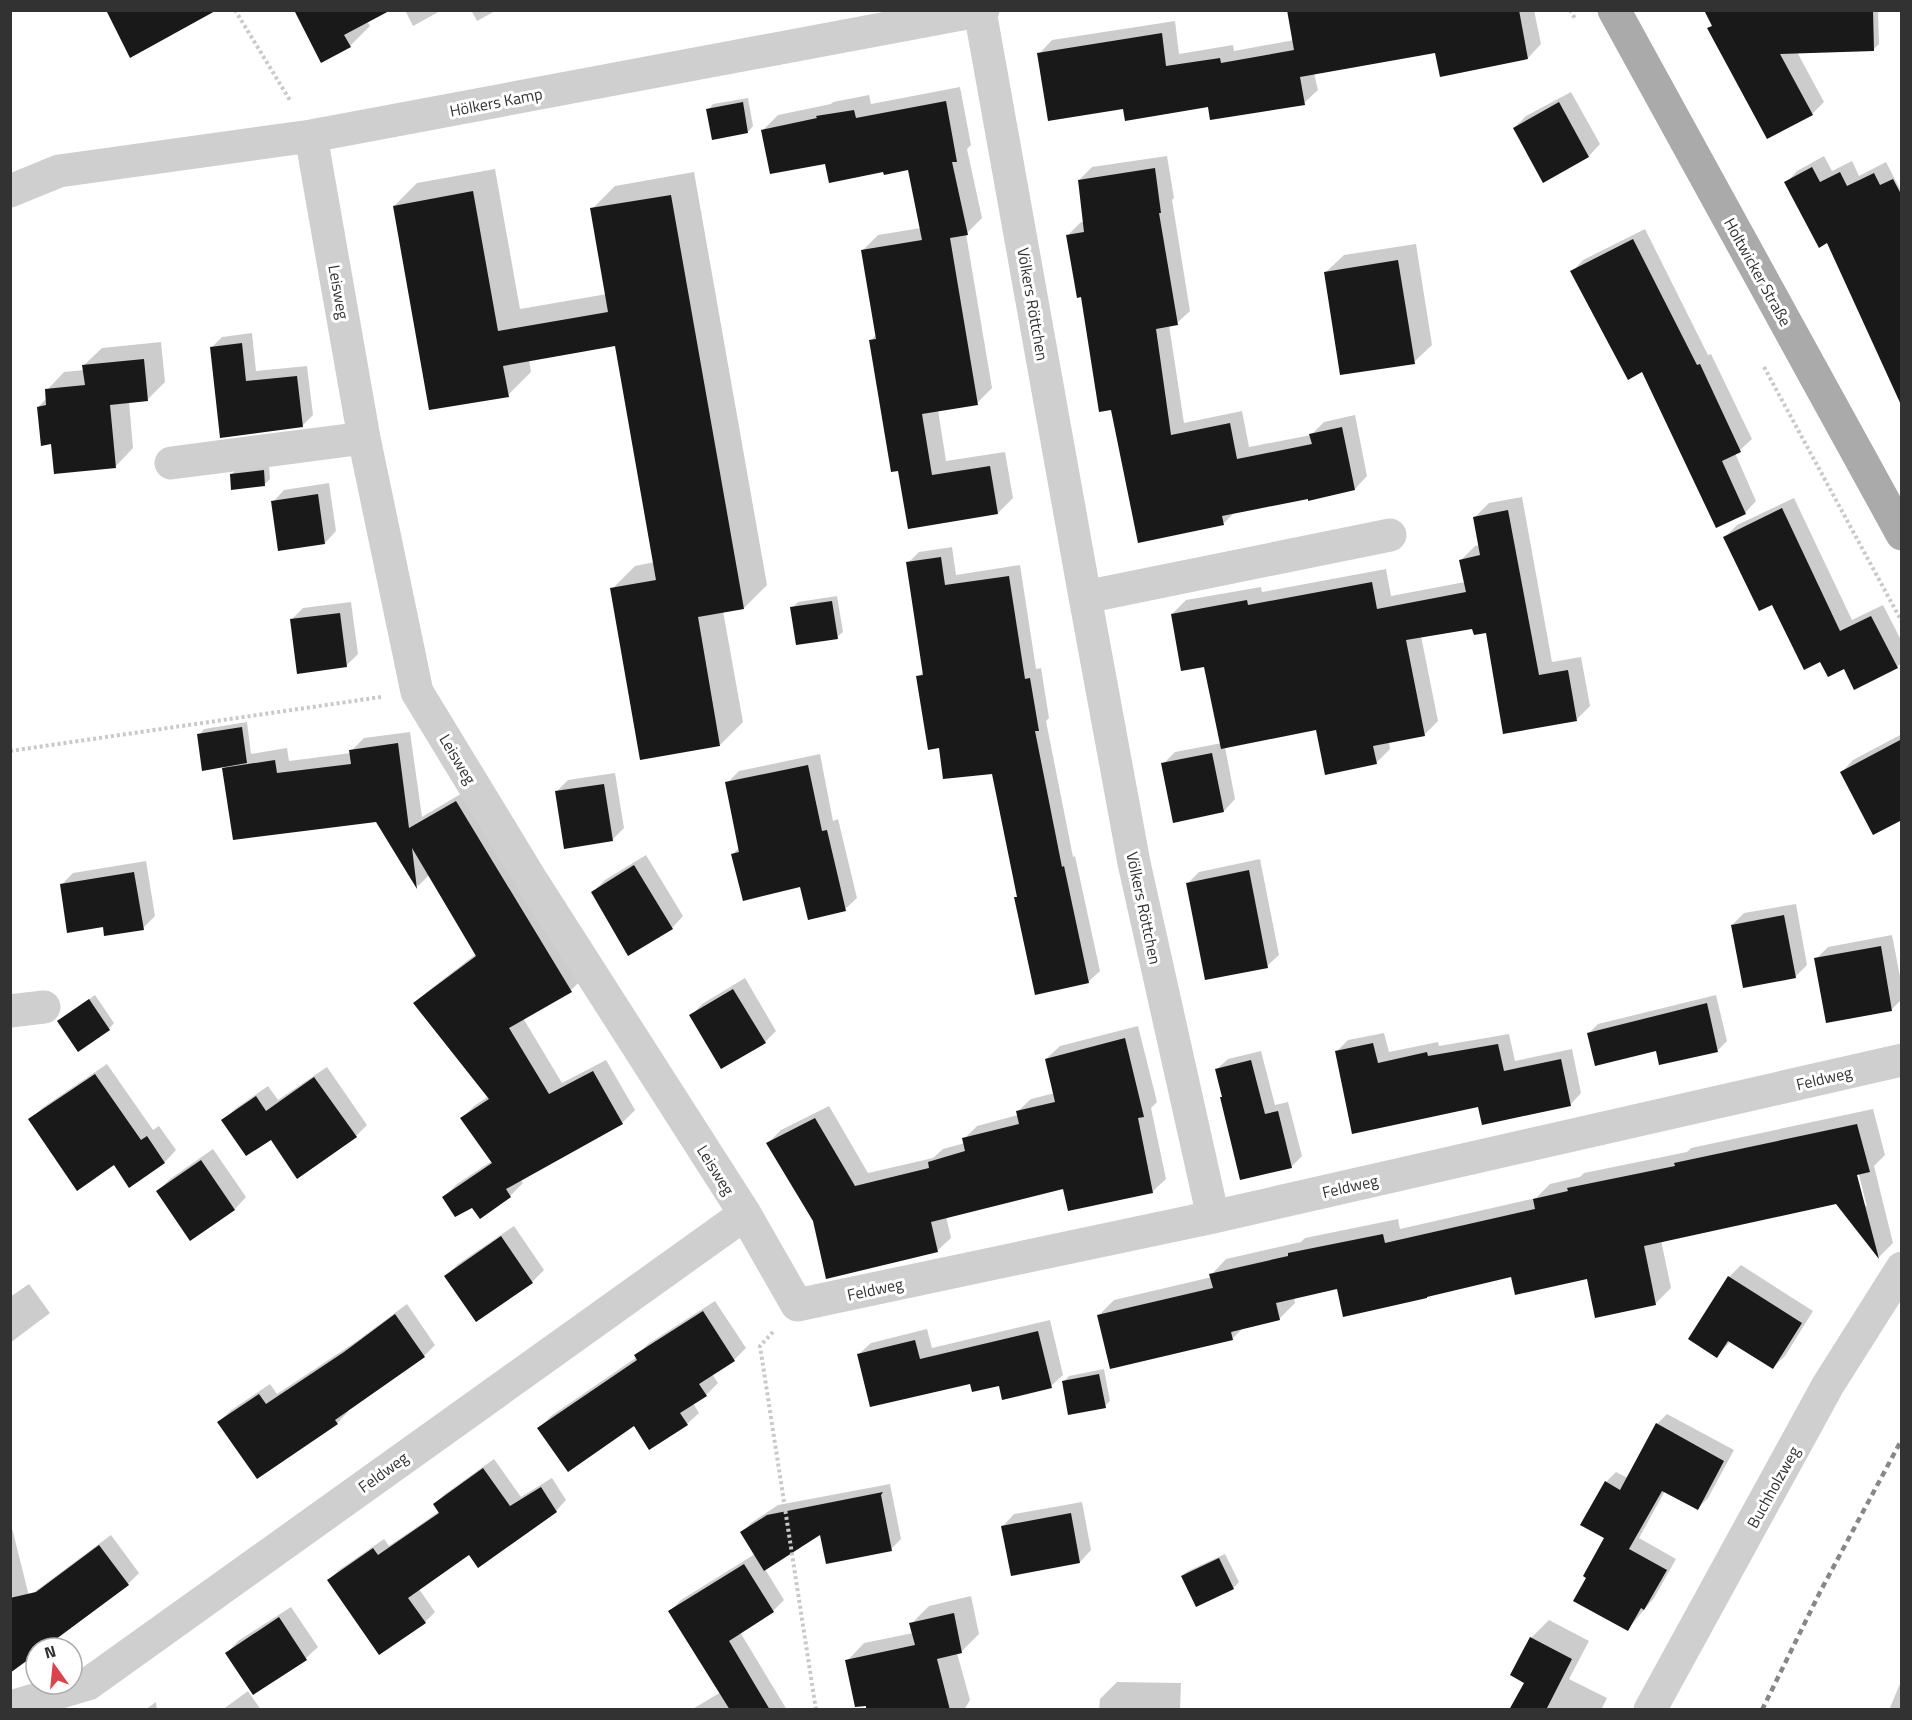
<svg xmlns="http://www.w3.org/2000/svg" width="1912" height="1720" font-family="'Titillium Web',sans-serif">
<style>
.shadow{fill:#0003;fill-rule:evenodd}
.building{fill:#191919}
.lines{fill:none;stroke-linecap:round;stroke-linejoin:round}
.path{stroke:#c9c9c9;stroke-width:4;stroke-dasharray:3 3;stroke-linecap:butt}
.minor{stroke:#cfcfcf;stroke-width:33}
.major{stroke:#aaa;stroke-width:33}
.rail{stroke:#878787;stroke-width:4.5;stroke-dasharray:6 4.5;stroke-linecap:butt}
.labels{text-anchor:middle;stroke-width:6;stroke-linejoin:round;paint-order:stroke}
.street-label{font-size:16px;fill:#323232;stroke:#fff}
</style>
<rect width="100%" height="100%" fill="#fff"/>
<path class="shadow" d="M 296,10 L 367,21 L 370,26 L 350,46 Z
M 405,10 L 442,10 L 413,26 Z
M 471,10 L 497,10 L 477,21 Z
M 1288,10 L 1534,10 L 1541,44 L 1528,58 L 1436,51 L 1314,73 L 1318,90 L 1304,103 L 1125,107 L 1039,54 L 1052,40 L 1175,21 L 1179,54 L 1233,45 L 1234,51 L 1294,40 Z
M 1823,10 L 1878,10 L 1879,44 L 1873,50 Z
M 1713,24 L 1797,52 L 1824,102 L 1813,113 L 1768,137 L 1709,29 Z
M 960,87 L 971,145 L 967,149 L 982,218 L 966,234 L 992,388 L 977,403 L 938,410 L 946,461 L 1005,452 L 1013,498 L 998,513 L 899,469 L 871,340 L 877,334 L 863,250 L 878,235 L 921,228 L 909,169 L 884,170 L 826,162 L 763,130 L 778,115 L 831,104 L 833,102 L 869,95 L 871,104 Z
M 1571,92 L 1600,144 L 1589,156 L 1544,181 L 1514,128 L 1526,116 Z
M 748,98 L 753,126 L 748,132 L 708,110 L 713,104 Z
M 1167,156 L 1174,198 L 1172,200 L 1190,311 L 1177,323 L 1169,325 L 1184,423 L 1242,411 L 1249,447 L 1311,435 L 1324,422 L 1355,415 L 1367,476 L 1355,489 L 1235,512 L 1224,523 L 1112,409 L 1068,235 L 1081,222 L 1084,222 L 1079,180 L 1092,167 Z
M 1824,156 L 1832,171 L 1852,161 L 1859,176 L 1886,162 L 1902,193 L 1902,197 L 1827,241 L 1786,183 L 1797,171 Z
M 495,169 L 520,309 L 607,294 L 592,209 L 615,186 L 694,172 L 767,585 L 744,608 L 723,611 L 743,722 L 720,745 L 612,589 L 635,566 L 655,562 L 617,345 L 529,360 L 531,372 L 508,395 L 394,206 L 417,183 Z
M 1645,229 L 1708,355 L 1711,354 L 1752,439 L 1740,450 L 1735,453 L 1756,501 L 1745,513 L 1572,272 L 1583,260 Z
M 1416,244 L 1432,345 L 1414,362 L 1326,272 L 1344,255 Z
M 252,333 L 256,371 L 307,366 L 313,415 L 302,426 L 221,436 L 212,347 L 222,337 Z
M 161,342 L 165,382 L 147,400 L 129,402 L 133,448 L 116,466 L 52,443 L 38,407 L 47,398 L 47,390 L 64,372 L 84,370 L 84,365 L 102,348 Z
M 269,465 L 270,479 L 265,484 L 231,475 L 237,469 Z
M 329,483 L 336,531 L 325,543 L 273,502 L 284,490 Z
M 1522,497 L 1552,662 L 1581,657 L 1590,706 L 1576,720 L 1487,631 L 1473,627 L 1421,636 L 1438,721 L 1424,735 L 1389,742 L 1390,749 L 1376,763 L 1318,728 L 1225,747 L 1235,799 L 1224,811 L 1163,764 L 1175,752 L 1222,743 L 1206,665 L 1172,614 L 1186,600 L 1261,587 L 1262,592 L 1386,569 L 1391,596 L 1465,582 L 1461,560 L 1475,546 L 1480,545 L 1475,517 L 1489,503 Z
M 1794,498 L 1852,620 L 1883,605 L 1902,642 L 1902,662 L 1897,667 L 1845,667 L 1821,660 L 1772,603 L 1725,537 L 1737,525 Z
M 952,547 L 956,575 L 1020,565 L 1036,669 L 1041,668 L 1049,718 L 1046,721 L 1073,857 L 1075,856 L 1100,971 L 1088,982 L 1016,898 L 1018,896 L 993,772 L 940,746 L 918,677 L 924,671 L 908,563 L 919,552 Z
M 837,596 L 843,632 L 837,637 L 792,608 L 798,602 Z
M 351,602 L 358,654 L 346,666 L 291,620 L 303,608 Z
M 247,722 L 251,754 L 287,748 L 289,761 L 351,753 L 351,751 L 364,738 L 410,732 L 422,817 L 469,789 L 584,978 L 571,990 L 523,1018 L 562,1083 L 606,1060 L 635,1110 L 622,1123 L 520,1179 L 523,1183 L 510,1196 L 473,1206 L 444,1197 L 457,1184 L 492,1161 L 462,1118 L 474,1106 L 489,1096 L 415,1003 L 428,991 L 476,954 L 429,875 L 418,886 L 377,820 L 224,768 L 227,765 L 199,735 L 204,729 Z
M 1902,734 L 1902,818 L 1842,772 L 1853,760 Z
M 820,754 L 833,821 L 838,819 L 857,898 L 845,909 L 801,885 L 733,854 L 740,847 L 727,783 L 739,771 Z
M 615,773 L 624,828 L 612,840 L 556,792 L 568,780 Z
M 646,855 L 683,916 L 672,928 L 593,892 L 605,880 Z
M 1260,859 L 1279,955 L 1267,966 L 1188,883 L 1199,872 Z
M 146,861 L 155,916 L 143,928 L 104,926 L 61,885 L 73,873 Z
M 1796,904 L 1807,965 L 1795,977 L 1732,925 L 1744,913 Z
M 1892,935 L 1902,987 L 1902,999 L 1892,1009 L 1816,959 L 1828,947 Z
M 745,978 L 776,1031 L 765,1042 L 691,1016 L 702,1004 Z
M 95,995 L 114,1023 L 109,1029 L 59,1021 Z
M 1716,995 L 1727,1041 L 1718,1050 L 1660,1064 L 1657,1049 L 1589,1033 L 1598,1024 Z
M 1138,1026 L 1157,1102 L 1151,1108 L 1166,1179 L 1152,1192 L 1064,1187 L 946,1216 L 951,1238 L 937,1251 L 814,1221 L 768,1143 L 781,1130 L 829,1106 L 868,1173 L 933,1158 L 943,1149 L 965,1143 L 964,1139 L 977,1126 L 1018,1115 L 1017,1112 L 1031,1099 L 1055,1093 L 1046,1059 L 1060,1046 Z
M 1384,1033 L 1389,1052 L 1438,1042 L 1439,1046 L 1509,1034 L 1515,1061 L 1572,1049 L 1581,1093 L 1570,1105 L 1479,1105 L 1337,1051 L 1348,1040 Z
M 1261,1051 L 1275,1105 L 1288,1102 L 1302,1156 L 1291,1167 L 1223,1096 L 1217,1069 L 1228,1059 Z
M 107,1064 L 153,1130 L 159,1126 L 176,1150 L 165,1162 L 129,1186 L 114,1163 L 30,1120 L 42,1108 Z
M 327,1067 L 367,1125 L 356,1136 L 271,1138 L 223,1121 L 235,1109 L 268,1086 L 278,1100 Z
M 1873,1109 L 1885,1155 L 1874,1166 L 1893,1243 L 1879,1257 L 1837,1202 L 1661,1240 L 1671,1288 L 1655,1304 L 1588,1277 L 1512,1275 L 1339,1288 L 1294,1297 L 1295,1303 L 1279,1319 L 1243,1328 L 1232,1339 L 1099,1315 L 1114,1300 L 1212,1277 L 1211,1275 L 1226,1259 L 1301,1242 L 1305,1238 L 1398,1219 L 1400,1229 L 1536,1198 L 1550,1184 L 1580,1177 L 1584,1173 L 1687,1152 L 1691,1148 ZM 1857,1167 L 1867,1207 L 1863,1203 L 1854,1168 Z
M 213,1149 L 246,1197 L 235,1209 L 191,1239 L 158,1191 L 170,1179 Z
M 514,1226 L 544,1270 L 532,1282 L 476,1320 L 446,1276 L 458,1264 Z
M 1741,1265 L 1813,1311 L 1785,1356 L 1773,1367 L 1731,1341 L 1717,1356 L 1729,1277 Z
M 29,1284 L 50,1313 L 10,1343 L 10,1297 Z
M 715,1301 L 746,1348 L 734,1360 L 712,1374 L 718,1383 L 706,1395 L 693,1403 L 699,1413 L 687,1424 L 634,1424 L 539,1428 L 551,1416 L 637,1357 L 636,1356 L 648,1344 Z
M 407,1304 L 435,1345 L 424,1356 L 346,1410 L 348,1412 L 337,1423 L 219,1422 L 230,1411 L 270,1384 L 277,1394 L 357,1341 Z
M 1050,1320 L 1063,1375 L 1051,1386 L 971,1382 L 859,1354 L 871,1343 L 927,1329 L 932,1348 Z
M 1104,1369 L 1110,1401 L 1105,1406 L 1063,1382 L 1069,1376 Z
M 1667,1414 L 1734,1450 L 1708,1498 L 1697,1509 L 1665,1491 L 1639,1538 L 1676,1559 L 1654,1598 L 1628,1629 L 1606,1538 L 1606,1482 L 1616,1472 L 1628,1478 L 1657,1424 Z
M 494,1459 L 521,1497 L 552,1478 L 566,1500 L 556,1511 L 479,1566 L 470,1553 L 419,1589 L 435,1612 L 425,1622 L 329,1580 L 339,1570 L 384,1539 L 389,1546 L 440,1511 L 435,1504 L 445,1494 Z
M 890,1484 L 901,1539 L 891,1549 L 821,1532 L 765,1569 L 784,1600 L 773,1611 L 740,1632 L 787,1710 L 691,1710 L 721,1692 L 670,1611 L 681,1600 L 755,1554 L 741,1533 L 751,1523 L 778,1505 Z
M 1082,1502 L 1091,1550 L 1080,1562 L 1003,1526 L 1014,1514 Z
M 10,1520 L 29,1596 L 111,1535 L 139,1573 L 128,1584 L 42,1648 L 36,1648 L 36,1652 L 10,1661 Z
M 1225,1554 L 1239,1582 L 1233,1588 L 1182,1576 L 1188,1571 Z
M 971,1596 L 979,1634 L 962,1651 L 957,1653 L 970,1700 L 964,1710 L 868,1710 L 847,1661 L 864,1643 L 913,1633 L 911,1624 L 929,1606 Z
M 291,1607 L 318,1647 L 306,1658 L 227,1653 L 238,1641 Z
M 1549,1620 L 1589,1641 L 1569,1679 L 1607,1698 L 1601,1710 L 1511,1710 L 1526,1682 L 1531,1638 Z
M 1902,1679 L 1902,1710 L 1889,1710 Z
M 1117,1682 L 1181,1683 L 1180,1710 L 1099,1710 L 1100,1699 Z
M 248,1691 L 261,1710 L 222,1710 Z
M 156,1702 L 157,1710 L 145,1710 Z"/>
<path class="building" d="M 106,10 L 217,10 L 130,58 Z
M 294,10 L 391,10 L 344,35 L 351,47 L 321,63 Z
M 1287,10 L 1519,10 L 1528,59 L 1440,77 L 1435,53 L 1300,77 L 1305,105 L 1210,120 L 1208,107 L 1125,121 L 1123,109 L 1048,121 L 1037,53 L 1162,33 L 1166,66 L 1220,58 L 1221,63 L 1294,50 Z
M 1704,10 L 1873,10 L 1874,51 L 1780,54 L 1813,115 L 1767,139 L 1707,28 L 1712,26 Z
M 946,101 L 957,162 L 952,162 L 968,235 L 950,238 L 978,405 L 922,414 L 932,475 L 990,466 L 998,514 L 908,529 L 898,471 L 891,472 L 869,340 L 876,339 L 861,250 L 922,240 L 908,170 L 884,175 L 883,172 L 829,183 L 825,164 L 770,174 L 761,130 L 817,118 L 816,116 L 854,110 L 856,118 Z
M 743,102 L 748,133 L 712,140 L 706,109 Z
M 1559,102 L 1589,157 L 1543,183 L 1513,128 Z
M 1812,167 L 1820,182 L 1840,172 L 1847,186 L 1874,173 L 1880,185 L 1893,179 L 1902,196 L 1902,407 L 1827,243 L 1819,248 L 1784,182 Z
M 1155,168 L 1161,213 L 1159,213 L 1178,325 L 1156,329 L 1171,435 L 1230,423 L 1237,459 L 1312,444 L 1309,434 L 1342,427 L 1355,490 L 1308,501 L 1308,499 L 1222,516 L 1224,525 L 1138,543 L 1111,410 L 1099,412 L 1081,297 L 1077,298 L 1066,235 L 1084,232 L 1078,180 Z
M 473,191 L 498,331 L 608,312 L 590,208 L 671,195 L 744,609 L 698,617 L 720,746 L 640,760 L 610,588 L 656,580 L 615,346 L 503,366 L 509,397 L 429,410 L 393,206 Z
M 1633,239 L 1697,365 L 1700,364 L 1741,452 L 1722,461 L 1746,514 L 1716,528 L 1642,372 L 1628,380 L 1570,271 Z
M 1398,260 L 1415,364 L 1340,375 L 1324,272 Z
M 242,343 L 246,381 L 297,376 L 303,427 L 220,438 L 210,347 Z
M 144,359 L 148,401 L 110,405 L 116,468 L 54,474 L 51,444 L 41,446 L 37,407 L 46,405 L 45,389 L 85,385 L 82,365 Z
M 264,470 L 265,486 L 231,490 L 230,474 Z
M 318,494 L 325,544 L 278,551 L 271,501 Z
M 1782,508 L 1840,631 L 1871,616 L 1898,668 L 1854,690 L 1844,669 L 1828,677 L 1820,662 L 1804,670 L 1772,605 L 1759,611 L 1723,537 Z
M 1508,510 L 1539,675 L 1568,670 L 1577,721 L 1503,734 L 1486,633 L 1474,635 L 1472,629 L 1406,640 L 1425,736 L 1373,746 L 1377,764 L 1325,775 L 1316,730 L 1221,749 L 1204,667 L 1181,671 L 1171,614 L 1247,600 L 1248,605 L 1372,582 L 1377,609 L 1466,592 L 1459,560 L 1480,555 L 1473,517 Z
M 941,557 L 945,585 L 1009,576 L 1025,679 L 1030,678 L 1039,731 L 1035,731 L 1062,867 L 1064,866 L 1089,983 L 1035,995 L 1014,897 L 1017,897 L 992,774 L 943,779 L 939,748 L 928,750 L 916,676 L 923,675 L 906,562 Z
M 832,601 L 838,639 L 796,645 L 790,607 Z
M 340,613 L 347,667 L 297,674 L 290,619 Z
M 242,727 L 247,763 L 202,771 L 197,734 Z
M 1902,739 L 1902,820 L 1873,835 L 1840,772 Z
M 398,743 L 409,828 L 456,801 L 572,992 L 509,1028 L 549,1094 L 593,1071 L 623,1124 L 506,1189 L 511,1197 L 480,1219 L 472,1208 L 455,1217 L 442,1197 L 492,1163 L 460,1118 L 489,1099 L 413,1003 L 476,956 L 412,848 L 417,889 L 376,822 L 233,840 L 222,768 L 275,760 L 277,773 L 351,764 L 349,750 Z
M 1212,753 L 1224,812 L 1173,823 L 1161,763 Z
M 808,765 L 822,831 L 827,830 L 846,911 L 808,920 L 800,887 L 743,901 L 731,854 L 739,852 L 725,782 Z
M 604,784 L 613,841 L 564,849 L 555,791 Z
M 634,865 L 673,929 L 628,956 L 591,892 Z
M 1249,870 L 1268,968 L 1205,980 L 1186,883 Z
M 134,872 L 144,930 L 104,936 L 103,927 L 67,933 L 60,884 Z
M 1784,915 L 1796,978 L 1743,988 L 1731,925 Z
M 1881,946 L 1892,1011 L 1826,1023 L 1814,958 Z
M 733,989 L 766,1043 L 721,1069 L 689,1015 Z
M 89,999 L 110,1030 L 78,1052 L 57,1021 Z
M 1707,1003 L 1718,1052 L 1659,1065 L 1656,1051 L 1595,1066 L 1587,1033 Z
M 1125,1038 L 1144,1117 L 1138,1118 L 1153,1193 L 1068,1211 L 1063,1189 L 931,1222 L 938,1252 L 826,1279 L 813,1221 L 766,1143 L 815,1118 L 855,1186 L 929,1168 L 928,1162 L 965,1151 L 962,1138 L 1019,1124 L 1016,1111 L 1055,1102 L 1045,1059 Z
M 1373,1043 L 1378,1063 L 1427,1052 L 1428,1056 L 1498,1044 L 1504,1071 L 1561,1059 L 1571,1106 L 1482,1125 L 1478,1107 L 1352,1134 L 1335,1051 Z
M 1251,1060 L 1265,1114 L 1278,1111 L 1292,1168 L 1240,1180 L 1220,1097 L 1222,1097 L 1215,1069 Z
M 95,1074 L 141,1140 L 147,1136 L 165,1163 L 129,1188 L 114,1165 L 77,1191 L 28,1119 Z
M 314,1077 L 357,1137 L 297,1179 L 271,1140 L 246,1156 L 221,1120 L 256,1096 L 266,1111 Z
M 1857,1124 L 1870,1172 L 1857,1175 L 1879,1259 L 1836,1204 L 1644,1246 L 1656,1305 L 1595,1318 L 1587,1279 L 1515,1295 L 1511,1277 L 1427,1297 L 1427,1298 L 1343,1317 L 1337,1289 L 1276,1303 L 1280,1320 L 1231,1332 L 1233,1340 L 1110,1369 L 1097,1315 L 1213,1288 L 1209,1274 L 1288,1256 L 1288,1253 L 1383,1234 L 1385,1243 L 1535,1209 L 1533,1199 L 1568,1191 L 1567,1188 L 1675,1166 L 1674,1163 Z
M 201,1160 L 235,1210 L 190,1241 L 156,1191 Z
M 501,1236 L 533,1283 L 476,1322 L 444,1276 Z
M 1728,1276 L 1802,1323 L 1773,1369 L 1728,1341 L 1717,1358 L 1688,1339 Z
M 703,1311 L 735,1361 L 699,1384 L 707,1396 L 680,1413 L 688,1425 L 649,1450 L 634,1426 L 568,1472 L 537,1428 L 637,1360 L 634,1355 Z
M 395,1314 L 425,1357 L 335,1420 L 338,1424 L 257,1479 L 217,1422 L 259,1394 L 266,1404 L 344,1352 Z
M 1038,1331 L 1052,1388 L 1002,1400 L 999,1386 L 972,1392 L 970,1384 L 870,1407 L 857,1354 L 915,1340 L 920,1359 Z
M 1099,1374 L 1106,1408 L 1068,1415 L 1062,1381 Z
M 1656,1423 L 1724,1461 L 1698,1510 L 1662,1491 L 1629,1549 L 1667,1570 L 1644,1610 L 1641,1608 L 1628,1631 L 1573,1601 L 1586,1578 L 1583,1576 L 1604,1538 L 1580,1525 L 1605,1481 L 1620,1490 Z
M 483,1468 L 510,1506 L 541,1487 L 557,1512 L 478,1568 L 469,1555 L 408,1598 L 426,1623 L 379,1655 L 327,1580 L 373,1548 L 378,1555 L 439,1513 L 433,1504 Z
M 883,1492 L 881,1495 L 892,1551 L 826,1564 L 820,1535 L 764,1571 L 740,1532 L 767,1515 Z
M 1071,1513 L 1080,1563 L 1011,1576 L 1001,1526 Z
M 99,1545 L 129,1585 L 44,1648 L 36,1648 L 36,1654 L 10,1673 L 10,1598 L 36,1592 Z
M 1219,1558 L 1234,1589 L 1196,1607 L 1181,1576 Z
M 744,1564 L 774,1612 L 729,1641 L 770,1710 L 730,1710 L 668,1611 Z
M 954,1613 L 962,1653 L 937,1659 L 950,1710 L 866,1710 L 866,1706 L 855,1707 L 845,1660 L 915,1645 L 909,1623 Z
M 279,1617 L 307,1660 L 253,1695 L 225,1653 Z
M 1530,1637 L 1572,1659 L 1546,1710 L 1509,1710 L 1524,1683 L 1510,1675 Z"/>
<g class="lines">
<path class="path" d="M 235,10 L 291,102
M 1570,10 L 1576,20
M 1764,367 L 1902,622
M 10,751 L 381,697
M 773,1332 L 760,1346 L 816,1710"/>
<path class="minor" d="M 980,11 L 1085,597 L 1134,863 L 1213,1217
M 311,136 L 364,438 L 417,692 L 532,881 L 745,1214 L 797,1305 L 1213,1217 L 1902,1060
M 10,191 L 59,171 L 311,136 L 983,10
M 171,463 L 364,438
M 1085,597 L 1390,535
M 10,1011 L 44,1007
M 10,1707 L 88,1684 L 745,1214
M 1650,1710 L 1828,1385 L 1902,1268"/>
<path class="major" d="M 1614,10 L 1902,534"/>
<path class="rail" d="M 1762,1710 L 1820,1592 L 1902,1439"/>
</g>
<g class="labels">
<g class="street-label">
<text transform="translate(496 102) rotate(-11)" y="6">Hölkers Kamp</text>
<text transform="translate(1758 272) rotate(61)" y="6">Holtwicker Straße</text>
<text transform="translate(339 292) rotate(80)" y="6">Leisweg</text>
<text transform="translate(1033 304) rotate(80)" y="6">Völkers Röttchen</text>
<text transform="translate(458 759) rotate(59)" y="6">Leisweg</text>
<text transform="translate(1144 908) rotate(78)" y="6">Völkers Röttchen</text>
<text transform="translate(1824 1078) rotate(-13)" y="6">Feldweg</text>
<text transform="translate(716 1170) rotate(58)" y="6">Leisweg</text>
<text transform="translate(1350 1186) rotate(-13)" y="6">Feldweg</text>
<text transform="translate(875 1289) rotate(-12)" y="6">Feldweg</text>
<text transform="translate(383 1472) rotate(-36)" y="6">Feldweg</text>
<text transform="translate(1773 1487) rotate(-61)" y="6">Buchholzweg</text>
</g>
</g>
<rect width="1912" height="1720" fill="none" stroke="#323232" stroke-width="24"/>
<g transform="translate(54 1666) rotate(345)"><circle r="28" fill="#ffffff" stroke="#adadad" stroke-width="1.5"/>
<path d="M0-4.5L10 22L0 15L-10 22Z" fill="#d7464c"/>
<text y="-9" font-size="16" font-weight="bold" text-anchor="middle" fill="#323232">N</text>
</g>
</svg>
